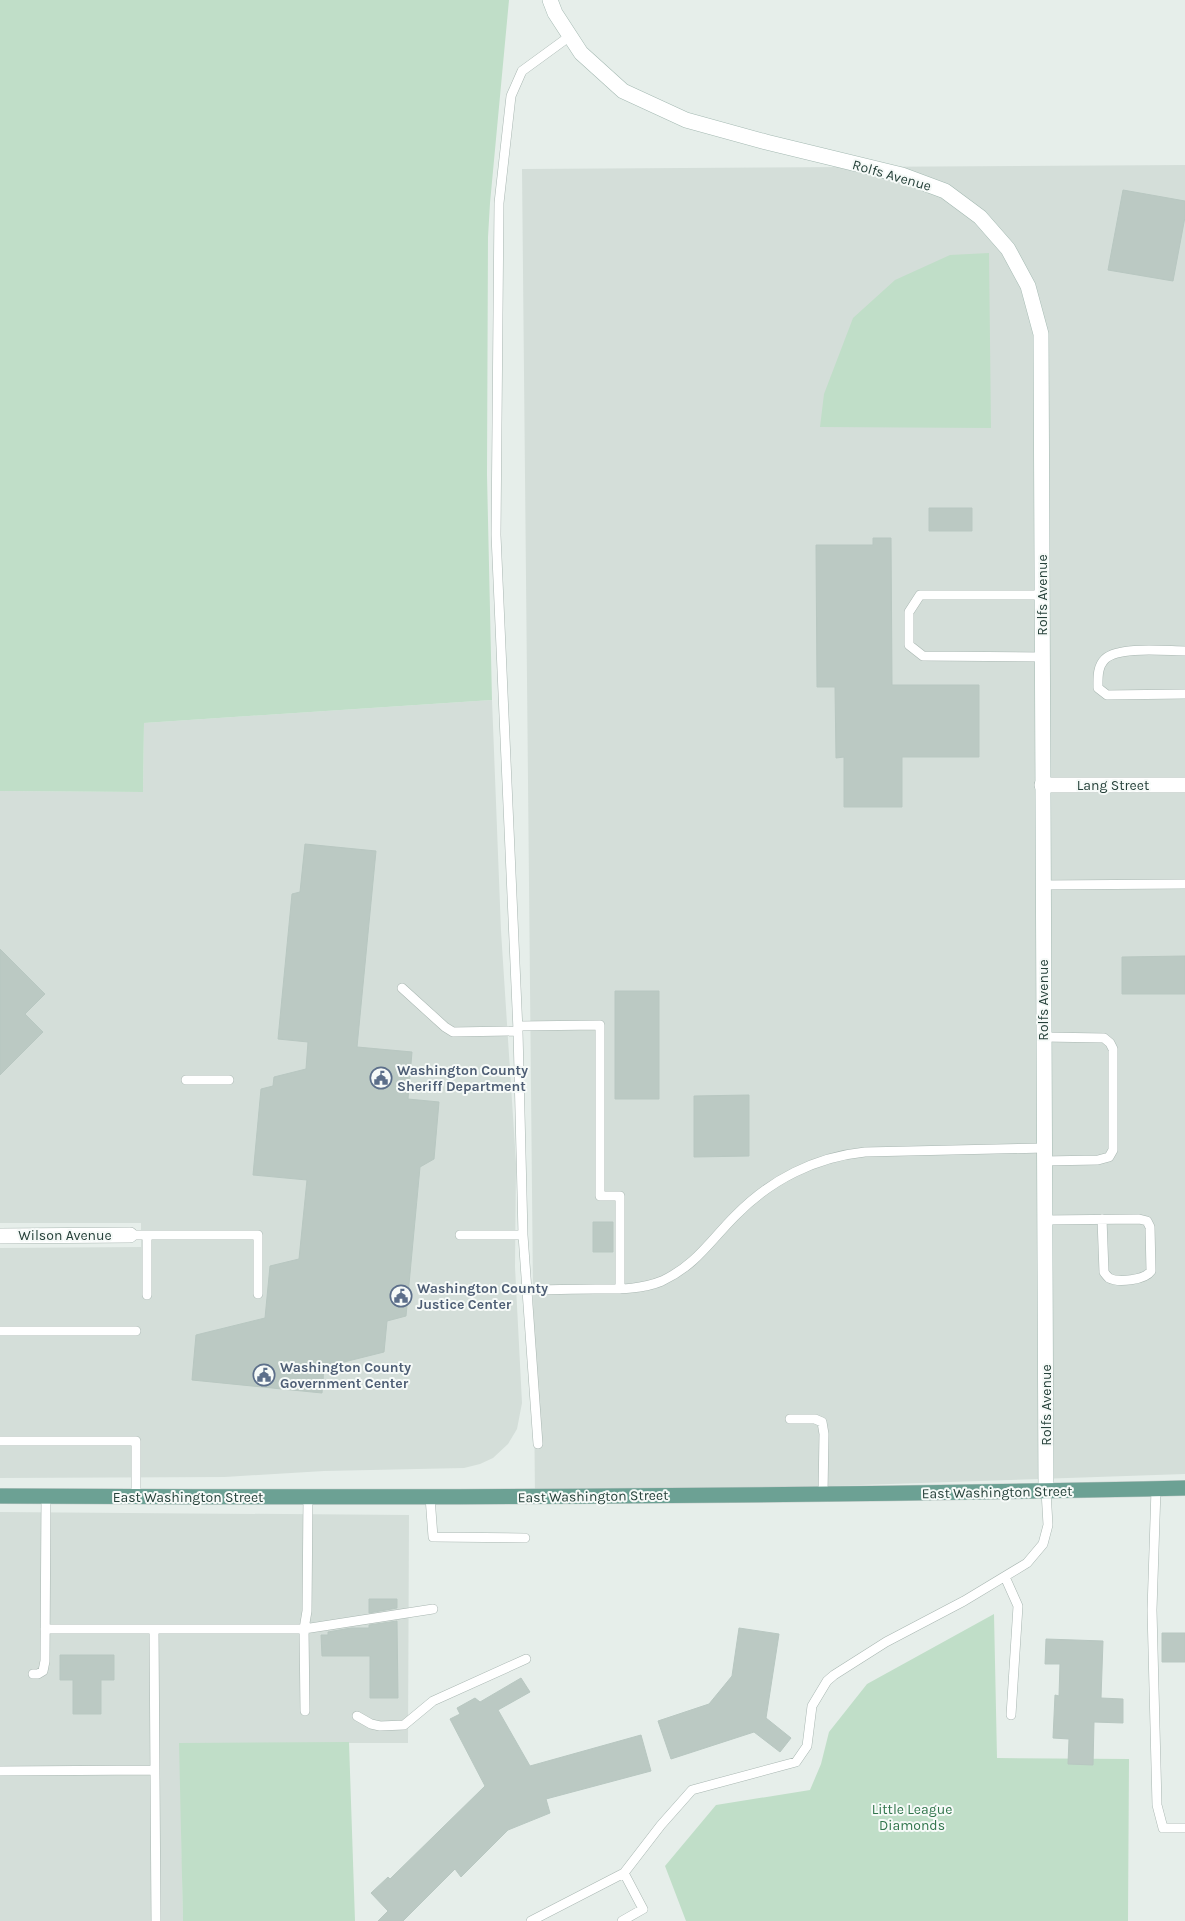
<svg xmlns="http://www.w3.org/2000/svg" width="1185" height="1921" font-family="Karla,sans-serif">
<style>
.built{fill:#d4ded9}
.green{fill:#c0dec8}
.building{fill:#bbc9c3;stroke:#b8c7c1}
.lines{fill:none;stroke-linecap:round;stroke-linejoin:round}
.lane-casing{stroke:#a8b6b1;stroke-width:10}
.street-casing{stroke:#a8b6b1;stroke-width:16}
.secondary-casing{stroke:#a4b9b2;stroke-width:16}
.primary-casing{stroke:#c2cac8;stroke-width:16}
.lane{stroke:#fff;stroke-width:9}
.street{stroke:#fff;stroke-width:15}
.secondary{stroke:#fff;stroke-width:15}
.primary{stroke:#6ca194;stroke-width:15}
.labels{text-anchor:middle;stroke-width:4;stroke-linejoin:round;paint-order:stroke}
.street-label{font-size:14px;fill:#254039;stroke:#f6faf8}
.service-label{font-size:14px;font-weight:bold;fill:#4e5e75;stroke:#f6faf8;text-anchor:start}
.park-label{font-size:14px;fill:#31754c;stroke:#f6faf8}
</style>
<rect width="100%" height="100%" fill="#e6eeea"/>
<path class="built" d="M 1185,165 L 1185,1474 L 535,1496 L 522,169 Z
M 492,700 L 501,931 L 516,1163 L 515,1267 L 522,1403 L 517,1429 L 508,1444 L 493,1458 L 480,1464 L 464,1468 L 324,1471 L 225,1477 L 0,1478 L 0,1248 L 141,1247 L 141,1223 L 0,1223 L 0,791 L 143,792 L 144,723 Z
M 0,1512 L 409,1515 L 408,1743 L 180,1743 L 183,1921 L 0,1921 Z"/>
<path class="green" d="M 0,0 L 509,0 L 490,203 L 488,237 L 487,475 L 492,700 L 144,723 L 143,792 L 0,791 Z
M 989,253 L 991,428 L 820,427 L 824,394 L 853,318 L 895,280 L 950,255 Z
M 994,1614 L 997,1758 L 1129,1759 L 1128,1921 L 686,1921 L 665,1866 L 716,1805 L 810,1790 L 821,1764 L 829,1732 L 867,1684 Z
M 349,1742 L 355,1921 L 183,1921 L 179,1743 Z"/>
<path class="building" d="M 1123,190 L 1185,201 L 1185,217 L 1173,281 L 1108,270 Z
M 929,508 L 972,508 L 972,531 L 929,531 Z
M 873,538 L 891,538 L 892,685 L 979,685 L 979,757 L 902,757 L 902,807 L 844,807 L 844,757 L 836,758 L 835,687 L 817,687 L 816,545 L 873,545 Z
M 305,844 L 376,851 L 357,1047 L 412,1052 L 408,1099 L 439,1102 L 434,1159 L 420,1167 L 406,1316 L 387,1321 L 384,1352 L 324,1367 L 322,1393 L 192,1380 L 196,1335 L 265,1318 L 270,1266 L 299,1259 L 307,1180 L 253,1175 L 261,1089 L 273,1086 L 274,1077 L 306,1069 L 308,1042 L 278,1039 L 292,894 L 300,892 Z
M 0,949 L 45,994 L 25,1014 L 43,1032 L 0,1075 Z
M 1185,956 L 1185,994 L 1122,994 L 1122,957 Z
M 615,991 L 659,991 L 659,1099 L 615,1099 Z
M 749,1095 L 749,1156 L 694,1157 L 694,1096 Z
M 593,1222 L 613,1222 L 613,1252 L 593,1252 Z
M 369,1599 L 397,1599 L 397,1608 L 369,1613 Z
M 397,1621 L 398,1698 L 370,1698 L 370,1656 L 322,1656 L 321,1635 L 328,1635 L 328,1632 L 351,1628 L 369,1628 L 369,1625 Z
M 739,1628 L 779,1634 L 766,1718 L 791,1738 L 780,1752 L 754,1732 L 671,1759 L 658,1721 L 709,1704 L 732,1676 Z
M 1162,1633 L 1185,1633 L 1185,1662 L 1162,1662 Z
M 1046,1639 L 1103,1641 L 1101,1698 L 1123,1699 L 1123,1723 L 1094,1722 L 1093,1765 L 1068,1764 L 1069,1739 L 1053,1738 L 1055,1695 L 1059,1696 L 1060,1664 L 1045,1664 Z
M 60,1655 L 114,1655 L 114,1680 L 101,1680 L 101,1714 L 73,1714 L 73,1680 L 60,1680 Z
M 521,1678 L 530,1692 L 498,1710 L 530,1766 L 641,1735 L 651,1771 L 546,1799 L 550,1813 L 508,1830 L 461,1877 L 455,1869 L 403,1921 L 378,1921 L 388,1911 L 371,1893 L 388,1877 L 390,1879 L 485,1786 L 450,1719 L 460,1714 L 457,1708 L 475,1698 L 480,1702 Z"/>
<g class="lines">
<g class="lane-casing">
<path id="lane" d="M 1185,651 C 1166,651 1119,646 1105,659 C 1097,667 1098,678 1098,688 L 1107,695 L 1185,694
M 1042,657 L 923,656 L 909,645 L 909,612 L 920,595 L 1042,595
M 1043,885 L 1185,884
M 402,988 L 445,1027 L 453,1032 L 518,1031
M 518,1026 L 600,1025 L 600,1196 L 620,1196 L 620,1289
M 1044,1037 L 1104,1038 L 1110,1043 L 1113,1049 L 1113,1150 L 1109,1157 L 1098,1160 L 1044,1161
M 186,1080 L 229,1080
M 1045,1220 L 1139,1219 L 1147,1221 L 1150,1227 L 1151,1271 C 1145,1280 1118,1283 1109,1278 C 1107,1276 1105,1274 1104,1272 L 1102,1219
M 130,1235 L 258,1235 L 258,1294
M 147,1235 L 147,1295
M 460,1235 L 523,1235
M 526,1290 C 549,1290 572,1289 595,1289 C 617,1289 640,1290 662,1281 C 696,1265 710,1241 735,1216 C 770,1180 815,1157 865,1152 L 1044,1148
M 0,1331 L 136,1331
M 790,1419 L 815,1419 L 822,1422 L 824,1434 L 823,1493
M 0,1441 L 136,1441 L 136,1497
M 538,1444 L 523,1235 L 518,1031 L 496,535 L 499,203 L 511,96 L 522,71 L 570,36
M 1156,1489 L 1152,1610 L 1157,1805 L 1163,1828 L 1185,1828
M 430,1497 L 433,1537 L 525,1538
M 1005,1577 L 1018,1606 L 1011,1715
M 45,1629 L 304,1629 L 433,1609
M 154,1629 L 156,1921
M 33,1674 L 38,1674 L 43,1671 L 45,1661 L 46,1496
M 305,1711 L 304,1629 L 307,1611 L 308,1497
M 357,1716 L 371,1724 L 380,1726 L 404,1725 L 433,1701 L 526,1659
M 0,1771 L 155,1770
M 531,1921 L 624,1873 L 661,1825 L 692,1790 L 796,1762 L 807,1746 L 812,1706 L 827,1681 L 834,1675 L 886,1642 L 964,1601 L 1027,1563 L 1043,1544 L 1048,1525 L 1046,1491
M 622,1921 L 643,1909 L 624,1873"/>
</g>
<g class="street-casing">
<path id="street" d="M 1042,785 L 1185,785
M 0,1236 L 130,1235"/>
</g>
<g class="secondary-casing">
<path id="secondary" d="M 550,0 L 555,13 L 581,53 L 623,91 L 686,120 L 766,142 L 902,175 L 945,191 L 980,217 L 1008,249 L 1028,286 L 1041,334 L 1046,1491"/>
</g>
<g class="primary-casing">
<path id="primary" d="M 0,1496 C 395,1498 790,1497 1185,1488"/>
</g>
<use href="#lane" class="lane"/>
<use href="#street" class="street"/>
<use href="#secondary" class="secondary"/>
<use href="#primary" class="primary"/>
</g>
<defs>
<g id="civic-ring" transform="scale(1.125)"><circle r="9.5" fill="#f6faf8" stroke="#5c6f8a" stroke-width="1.5"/><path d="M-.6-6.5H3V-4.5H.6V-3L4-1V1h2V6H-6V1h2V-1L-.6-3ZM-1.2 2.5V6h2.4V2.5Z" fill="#5c6f8a"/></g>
</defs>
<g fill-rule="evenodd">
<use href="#civic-ring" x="381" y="1078"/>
<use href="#civic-ring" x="401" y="1296"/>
<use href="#civic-ring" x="264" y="1375"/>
</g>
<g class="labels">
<g class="street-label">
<text transform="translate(892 175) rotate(16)" y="5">Rolfs Avenue</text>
<text transform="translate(1042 595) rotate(-90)" y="5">Rolfs Avenue</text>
<text x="1113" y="790">Lang Street</text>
<text transform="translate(1043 1000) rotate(-90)" y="5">Rolfs Avenue</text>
<text x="65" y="1240">Wilson Avenue</text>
<text transform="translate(1046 1405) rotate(-90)" y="5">Rolfs Avenue</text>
<text transform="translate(997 1492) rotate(-1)" y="5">East Washington Street</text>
<text transform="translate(593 1496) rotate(-1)" y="5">East Washington Street</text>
<text x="188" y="1502">East Washington Street</text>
</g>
<g class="service-label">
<text x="397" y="1075">Washington County<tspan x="397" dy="16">Sheriff Department</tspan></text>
<text x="417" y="1293">Washington County<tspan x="417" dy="16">Justice Center</tspan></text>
<text x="280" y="1372">Washington County<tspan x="280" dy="16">Government Center</tspan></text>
</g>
<g class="park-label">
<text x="912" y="1814">Little League<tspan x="912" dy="16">Diamonds</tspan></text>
</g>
</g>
</svg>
